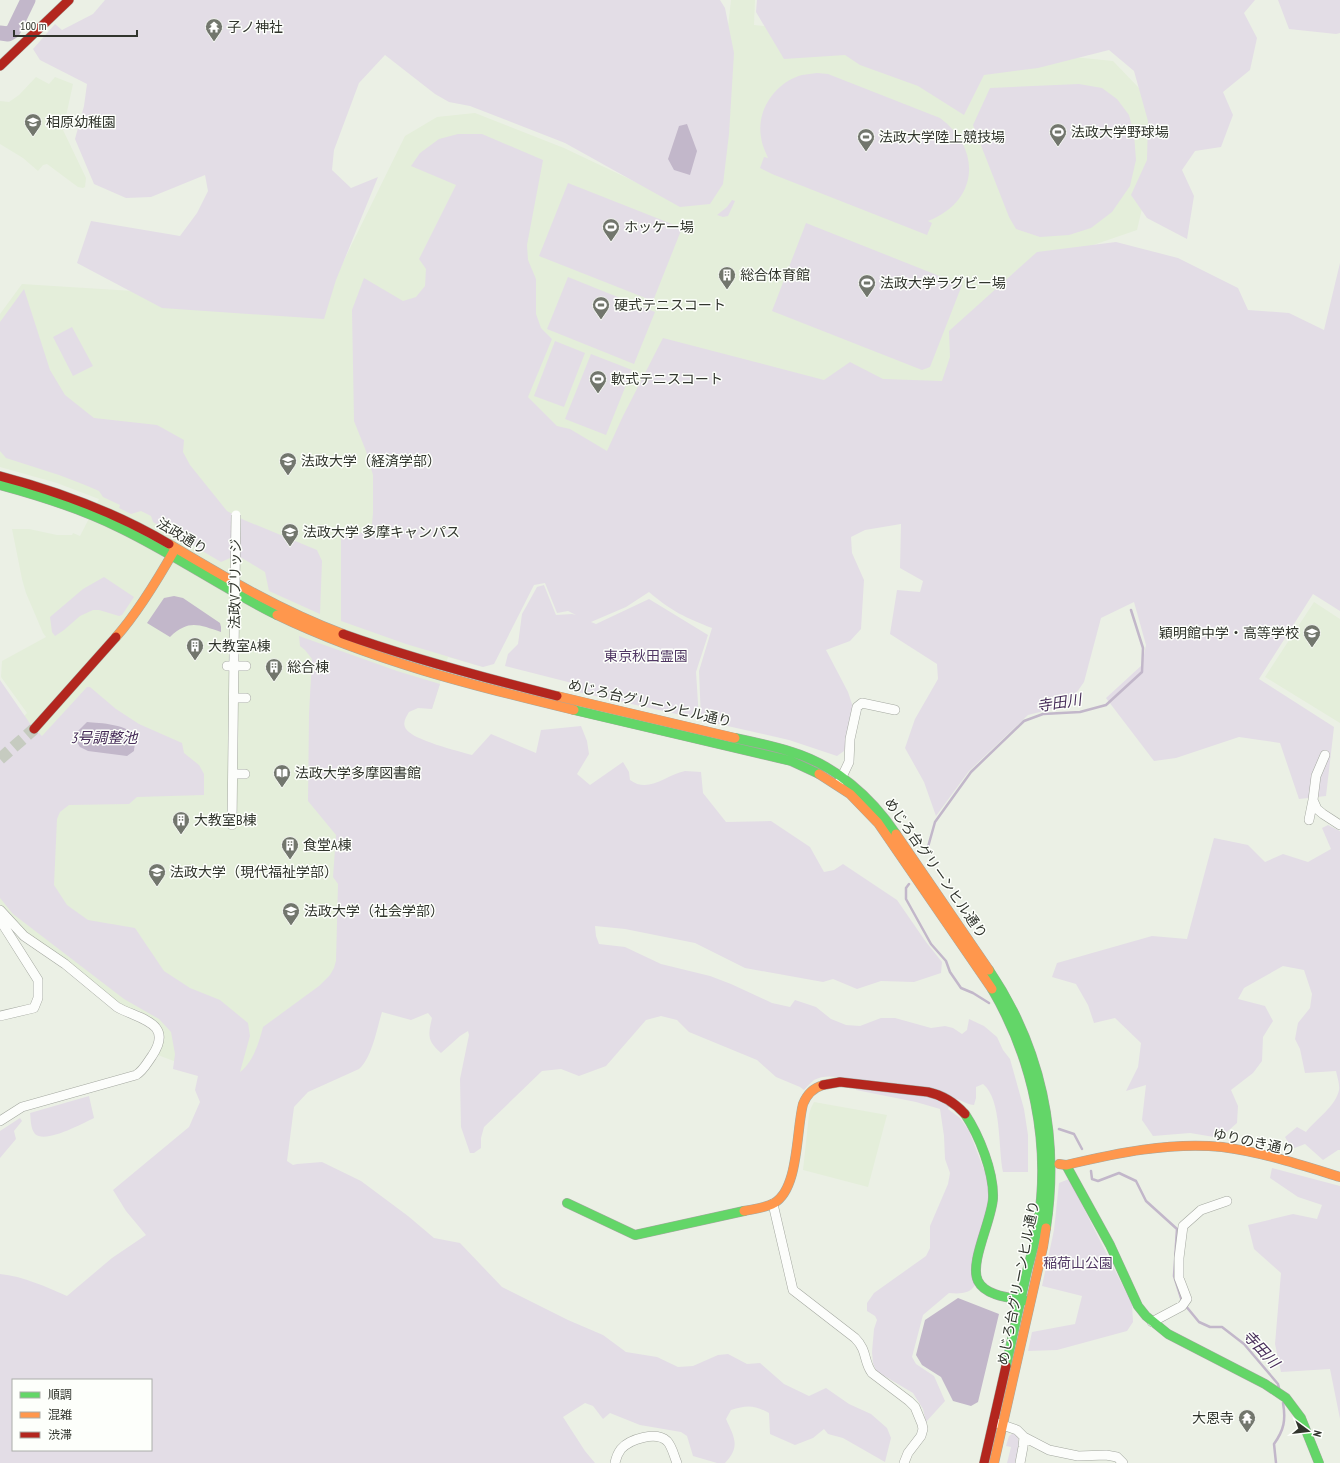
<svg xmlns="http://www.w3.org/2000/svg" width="1340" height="1463" font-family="'PT Sans Narrow','Noto Sans JP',sans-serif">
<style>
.built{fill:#e4eeda}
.green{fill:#e3dde6;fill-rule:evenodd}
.water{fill:#c2b7ca}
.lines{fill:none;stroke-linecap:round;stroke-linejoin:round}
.stream{stroke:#c2b7ca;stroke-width:2.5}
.river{stroke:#c2b7ca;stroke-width:15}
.secondary-tunnel{stroke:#c6cbc0;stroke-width:12;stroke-dasharray:12 6;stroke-linecap:butt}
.street-casing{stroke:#a4a8a0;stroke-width:10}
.fast-casing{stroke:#a4a8a0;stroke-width:10}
.slow-casing{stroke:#a4a8a0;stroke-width:10}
.jam-casing{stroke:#a4a8a0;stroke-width:10}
.street{stroke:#fcfdfb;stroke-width:9}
.fast{stroke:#63d668;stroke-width:9}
.slow{stroke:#ff974d;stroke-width:9}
.jam{stroke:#b3261e;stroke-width:9}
.street-bridge-casing{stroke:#a4a8a0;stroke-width:10;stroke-linecap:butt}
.street-bridge{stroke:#fcfdfb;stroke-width:9}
.labels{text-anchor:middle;stroke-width:3;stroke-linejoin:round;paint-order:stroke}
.poi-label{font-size:14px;fill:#31352d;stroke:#fdfffb;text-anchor:start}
.street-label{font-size:14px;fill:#31352d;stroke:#fdfffb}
.park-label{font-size:14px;fill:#503763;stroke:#fdfffb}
.water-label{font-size:15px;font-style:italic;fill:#462c58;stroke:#fdfffb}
</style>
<rect width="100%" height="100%" fill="#ebf0e5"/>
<path class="built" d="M 731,0 L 755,0 L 754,25 L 1113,61 L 1164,114 L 1137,230 L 1035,265 L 933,428 L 517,568 L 483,667 L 448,657 L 432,709 L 416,706 L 404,711 L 355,984 L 254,1092 L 158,1055 L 164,1039 L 163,1033 L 158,1023 L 138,1010 L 126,1007 L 116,1002 L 26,934 L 13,917 L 0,905 L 0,741 L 27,713 L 1,677 L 2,661 L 46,637 L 43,633 L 26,593 L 22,579 L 12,529 L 29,529 L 57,535 L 72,535 L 73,533 L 80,536 L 99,499 L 57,483 L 0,467 L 0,314 L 22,284 L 323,303 L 405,136 L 437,117 L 475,113 L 564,148 L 680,203 L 728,27 Z
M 36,77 L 49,84 L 55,77 L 73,84 L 63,130 L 86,178 L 85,187 L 83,188 L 78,187 L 47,164 L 43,165 L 38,171 L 23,158 L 0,144 L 0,101 L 9,102 L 19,95 Z
M 1314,602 L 1340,619 L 1340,723 L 1265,677 Z
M 814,1102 L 887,1115 L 868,1187 L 803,1170 L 809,1114 L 811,1108 Z"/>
<path class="green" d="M 105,0 L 720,0 L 725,8 L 734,53 L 729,134 L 723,184 L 710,204 L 680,207 L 565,143 L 470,106 L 449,102 L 435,94 L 385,55 L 359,83 L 334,150 L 332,170 L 351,188 L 378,177 L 336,280 L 324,319 L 162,308 L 77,263 L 91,221 L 180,236 L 197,213 L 208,191 L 205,175 L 151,197 L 126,198 L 94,184 L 75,139 L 84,106 L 87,84 L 40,60 L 33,49 L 55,24 L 62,30 L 93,14 Z
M 757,0 L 1255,0 L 1244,13 L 1257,38 L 1250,70 L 1223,92 L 1233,115 L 1221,147 L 1195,151 L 1182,170 L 1194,196 L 1187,239 L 1147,218 L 1131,195 L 1147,160 L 1148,121 L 1134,71 L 1109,50 L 1038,68 L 984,75 L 964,115 L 918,86 L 860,65 L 845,55 L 784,59 L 756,12 Z
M 1278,0 L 1340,0 L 1340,33 L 1336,34 L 1289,29 Z
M 817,73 L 828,74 L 940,118 C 982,149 979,201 928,221 L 932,223 L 927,235 L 772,174 L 760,168 L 764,157 L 768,158 C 765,151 762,145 761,137 C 756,110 776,82 802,75 C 807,74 812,74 817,73 Z
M 1079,84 L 1102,88 L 1117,99 L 1129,115 L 1134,134 L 1136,160 L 1130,186 L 1112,212 L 1091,228 L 1069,235 L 1040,237 L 1016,229 L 1009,217 L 973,125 L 990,88 Z
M 458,134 L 482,134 L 543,160 L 527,245 L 528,260 L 536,279 L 536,314 L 541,328 L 552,339 L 528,397 L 557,426 L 570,429 L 607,451 L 623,416 L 663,338 L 824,380 L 850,362 L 883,379 L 942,381 L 950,357 L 949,331 L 1037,252 L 1116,242 L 1178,258 L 1238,288 L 1248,310 L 1289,313 L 1324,330 L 1340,263 L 1340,611 L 1313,594 L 1259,679 L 1334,727 L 1326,796 L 1299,799 L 1280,743 L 1239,737 L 1176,758 L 1154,761 L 1106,698 L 1142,665 L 1146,645 L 1134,602 L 1101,618 L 1084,682 L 1068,705 L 1028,715 L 969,771 L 936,816 L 924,782 L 905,748 L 915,719 L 938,679 L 937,664 L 890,634 L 897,590 L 920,592 L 923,581 L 900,568 L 901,524 L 865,530 L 851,537 L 852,553 L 864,580 L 861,629 L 850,641 L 826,650 L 848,692 L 854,710 L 844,751 L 837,756 L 789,740 L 701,720 L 699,671 L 712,628 C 686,618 671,611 649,592 L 626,607 L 591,622 L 596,624 L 649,599 L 708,635 L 696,672 L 699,719 L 578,692 L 572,683 L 505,666 L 508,654 L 518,644 L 522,614 L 537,587 L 544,585 L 556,615 L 572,614 L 576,615 L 568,611 L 557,613 L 545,583 L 534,585 L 494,664 L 483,667 L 406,644 L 341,621 L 341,534 L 369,532 L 372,524 L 373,513 L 373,475 L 366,451 L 354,421 L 352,310 L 364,278 L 403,301 L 416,297 L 425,286 L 426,269 L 419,259 L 456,185 L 411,166 L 420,153 L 439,139 Z
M 568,183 L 682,228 L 653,301 L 539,256 Z
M 732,200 L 735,201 L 728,216 L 723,217 L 717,215 L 727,207 Z
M 806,223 L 962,285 L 930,367 L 922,370 L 772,311 Z
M 568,277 L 655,312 L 634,364 L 547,329 Z
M 24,289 L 50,370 L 65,395 L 94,418 L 157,425 L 184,440 L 183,452 L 190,465 L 227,511 L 244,520 L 317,550 L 322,561 L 320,614 L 269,591 L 265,572 L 237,555 L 221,562 L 153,522 L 151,516 L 141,511 L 131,514 L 119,508 L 120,505 L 103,497 L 99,491 L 85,485 L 59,475 L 6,458 L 0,451 L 0,322 Z
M 72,327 L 93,366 L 73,376 L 53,337 Z
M 555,341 L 585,353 L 564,407 L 534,396 Z
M 591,354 L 632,370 L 606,435 L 565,419 Z
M 104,577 L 134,597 L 122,615 L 119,616 L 99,610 L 93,610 L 80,616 L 64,630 L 55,636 L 52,632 L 50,617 L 83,589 Z
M 299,636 L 397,671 L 440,684 L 432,709 L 418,708 L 409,712 C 406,717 402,723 406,729 C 413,740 458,751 472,755 L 491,734 L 536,753 L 541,730 L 581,726 L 587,741 L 589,754 L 577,774 L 590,785 L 623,762 L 629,772 L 630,780 C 649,794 665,775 685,771 C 690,771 696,772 701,772 L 703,793 L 726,822 L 771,821 L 810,847 L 824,872 L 834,870 L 843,864 L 897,900 L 926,942 L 942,962 L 941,973 L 914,982 L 881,981 L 857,989 L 833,979 L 823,982 L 745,968 L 695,943 L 625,929 L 595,926 L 596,936 L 599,944 L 625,947 L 661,964 L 710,976 L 731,984 L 772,1003 L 790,1007 L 795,1000 L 816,1007 L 831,1019 L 846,1025 L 860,1026 L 881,1018 L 895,1018 L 931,1028 L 945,1026 L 953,1028 L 962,1034 L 967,1030 L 969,1019 L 984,1026 L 997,1037 L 1003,1050 L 1010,1059 L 1024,1109 L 1028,1135 L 1028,1172 L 1003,1172 C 998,1149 1002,1099 983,1084 L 976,1087 L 976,1098 L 974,1105 C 964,1104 961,1098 952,1099 L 948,1109 L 960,1118 L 969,1131 L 990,1185 L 975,1285 C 970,1294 959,1294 949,1293 L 923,1315 L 912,1357 L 916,1364 L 934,1376 L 945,1401 L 926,1422 L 923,1409 L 913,1393 L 876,1371 L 873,1363 L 872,1352 L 874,1329 L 877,1320 L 875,1316 L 867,1311 L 867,1303 L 874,1293 L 926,1256 L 930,1248 L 930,1226 L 948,1184 L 950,1173 L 945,1159 L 944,1136 L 940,1109 L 916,1102 L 856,1090 L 857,1080 C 844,1078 826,1073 814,1080 C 810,1083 807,1087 804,1090 L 800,1087 L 776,1077 L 757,1060 L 689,1032 L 677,1020 L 661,1016 L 646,1020 L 606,1066 L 579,1076 L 561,1069 L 542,1071 L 484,1127 L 481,1138 L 481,1148 L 474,1153 L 470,1153 L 461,1127 L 460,1079 L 469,1035 L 468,1031 L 460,1036 L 441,1053 C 427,1041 428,1035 432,1018 L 428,1013 L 411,1020 L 382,1012 C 377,1028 372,1058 359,1069 L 308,1092 L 294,1107 L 287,1161 L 293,1165 L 297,1164 L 322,1162 L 361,1181 L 408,1216 L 434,1238 L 460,1243 L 502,1287 L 568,1320 L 603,1335 L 626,1352 L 657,1357 L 678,1367 L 693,1366 L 718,1355 L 728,1354 L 747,1364 L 760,1363 L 784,1384 L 809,1396 L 826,1388 L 849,1404 L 871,1414 L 887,1428 L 891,1438 L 885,1462 L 843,1438 L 828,1434 L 824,1429 L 813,1438 L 795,1445 L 770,1434 L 769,1413 C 754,1405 747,1405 731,1410 L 726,1419 C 734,1437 741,1446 725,1463 L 717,1463 L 693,1456 L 687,1436 L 681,1432 L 640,1425 L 610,1413 L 603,1419 L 593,1406 L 585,1403 L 563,1417 L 585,1451 L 595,1463 L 0,1463 L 0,1274 C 23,1276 46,1287 67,1296 L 112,1258 L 146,1235 L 126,1211 L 113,1190 L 189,1127 L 200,1102 L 195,1090 L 198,1076 L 173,1069 L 175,1054 L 171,1032 L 159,1019 L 124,999 L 13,914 L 0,898 L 0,680 L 31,725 L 42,736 L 87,687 L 90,687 L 116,709 L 139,724 L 182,743 L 184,753 L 199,765 L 204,774 L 204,795 L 137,797 L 129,804 L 69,805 L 60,812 L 57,819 L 54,885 L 67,905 L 88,920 L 135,928 L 164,971 L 190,988 L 220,1000 L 248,1023 L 250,1036 L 240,1072 C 253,1062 259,1043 263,1027 L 319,986 L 330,975 L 334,968 L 336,961 L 338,884 L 333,877 L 336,835 L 308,801 L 309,714 L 312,659 L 305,650 L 300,646 ZM 13,1380 L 151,1380 L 151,1450 L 13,1450 Z
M 1328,825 L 1340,831 L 1340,1150 L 1338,1150 L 1323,1160 L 1305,1144 L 1292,1149 L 1285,1137 L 1297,1127 L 1306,1132 C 1316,1119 1336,1106 1339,1090 C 1340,1085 1337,1076 1336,1071 L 1305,1073 L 1300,1049 L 1295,1039 L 1298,1023 L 1310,1008 L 1312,994 L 1304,970 L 1283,966 L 1244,988 L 1238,999 L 1265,1006 L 1273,1021 L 1263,1037 L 1262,1061 L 1253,1073 L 1231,1090 L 1238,1106 L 1237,1123 L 1220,1138 L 1190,1133 L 1153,1136 L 1142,1120 L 1146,1085 L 1126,1091 L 1138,1067 L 1141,1043 L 1115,1018 L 1094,1023 L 1088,1005 L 1076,984 L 1052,977 L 1057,963 L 1152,936 L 1187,939 L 1214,838 L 1248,845 L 1265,862 L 1283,854 L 1308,862 L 1331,849 L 1322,828 Z
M 89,1096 L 94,1118 C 83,1123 46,1144 35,1134 C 30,1128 31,1119 30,1113 Z
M 20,1118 L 22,1121 L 14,1131 L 16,1139 L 0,1158 L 0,1131 Z
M 1272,1168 L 1340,1186 L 1340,1419 L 1330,1369 L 1281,1372 L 1275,1344 L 1281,1273 L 1254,1249 L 1248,1225 L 1293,1214 L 1317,1219 L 1322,1205 L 1298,1197 L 1270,1178 Z
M 1069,1179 L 1132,1304 L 1133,1322 L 1127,1331 L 1057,1350 L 1028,1351 L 1032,1332 L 1075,1324 L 1082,1296 L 1042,1286 L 1054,1230 L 1059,1183 Z
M 1015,1432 C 1022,1443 1018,1451 1015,1463 L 1007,1463 L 1011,1447 L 1006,1446 L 1009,1436 Z"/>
<path class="water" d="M 687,124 L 697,151 L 690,175 L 674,170 L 668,159 L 679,126 Z
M 174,596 L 183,598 L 220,623 L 221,627 L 221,632 C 199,625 189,619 170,637 L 147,623 L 164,598 Z
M 87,722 C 99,723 131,724 135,738 C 136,742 134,748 134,751 L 127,756 L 88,751 L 80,747 L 75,739 L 77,732 Z
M 958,1298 L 999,1314 L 978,1402 L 971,1406 L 953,1401 L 941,1377 L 922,1365 L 916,1355 L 925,1320 Z"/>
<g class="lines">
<path class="stream" d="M 926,854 L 935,822 L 971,772 L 1024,721 L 1043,714 L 1080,712 L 1106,705 L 1142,672 L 1143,648 L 1131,610
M 909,884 L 906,888 L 906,899 L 931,944 L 946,961 L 950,972 L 961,988 L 973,993 L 989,1003
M 1059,1129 L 1074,1134 L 1082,1149
M 1091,1171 L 1092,1179 L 1098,1181 L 1119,1173 L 1136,1181 L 1146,1201 L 1177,1229 L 1174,1276 L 1182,1301
M 1185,1305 L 1199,1322 L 1210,1327 L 1222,1327 L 1244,1344 L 1278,1384 L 1279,1388
M 1276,1463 L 1274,1444 C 1284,1430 1286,1420 1283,1403"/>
<path class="river" d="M 0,33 L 8,34 L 13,31 L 28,0"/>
<path class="secondary-tunnel" d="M 0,759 L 34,729"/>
<g class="street-casing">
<path id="street" d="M 227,666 L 246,666
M 234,698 L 246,698
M 1325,755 L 1316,776 L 1313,800 L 1317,809 L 1323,814 L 1340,825
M 233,774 L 245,774
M 839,783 L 849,762 L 850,739 L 857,707 L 862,703 L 895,710
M 1309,820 L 1313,800
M 232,825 L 234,653
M 0,910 L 24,936 L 65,964 L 117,1007 C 138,1019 175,1022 152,1056 C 147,1063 143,1071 136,1075 L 22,1107 L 0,1121
M 0,920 L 38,980 L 38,998 L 34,1008 L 0,1016
M 773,1204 L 793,1290 L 855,1338 C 868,1351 863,1361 872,1373 L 909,1401 L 915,1407 L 922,1424 L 923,1429 L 921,1436 L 908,1453 L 904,1463
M 1152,1322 L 1182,1306 L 1187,1299 L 1179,1278 L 1179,1258 L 1183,1226 L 1201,1210 L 1227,1201
M 997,1423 L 1017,1430 L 1024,1437 L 1023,1447 L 1020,1463
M 1024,1437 L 1049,1450 L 1078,1456 L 1106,1455 L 1117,1457 L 1123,1463
M 615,1463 C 616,1458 618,1453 621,1449 C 630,1439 656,1431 667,1441 C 672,1446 674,1456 677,1463"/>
</g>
<g class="fast-casing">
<path id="fast" d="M 0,485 C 41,496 82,509 120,528 C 174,554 224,589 277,615
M 574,710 L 791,761 L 819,774
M 735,738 C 754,742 773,746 792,752 C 835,765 871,797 896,834
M 989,970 C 1041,1047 1060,1136 1046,1228
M 992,989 C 1033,1059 1051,1143 1038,1223 C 1036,1239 1031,1255 1027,1271 C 1020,1303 1013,1334 1006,1366
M 965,1114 C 979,1135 994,1172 993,1198 C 992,1220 969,1263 978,1281 C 986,1297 1013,1298 1028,1301
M 1066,1165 L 1110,1245 L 1138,1306 L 1146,1316 L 1168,1334 L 1265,1384 L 1286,1398 L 1301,1418 L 1319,1463
M 567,1203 L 635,1235 L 744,1211"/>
</g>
<g class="slow-casing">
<path id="slow" d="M 169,544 C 226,578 281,611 343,634
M 277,615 C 370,660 474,686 574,710
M 116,637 C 139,611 158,579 175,549
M 557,696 L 735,738
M 819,774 L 850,794 L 878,823 L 992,989
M 896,834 L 989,970
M 1059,1164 L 1066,1165 C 1117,1153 1169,1142 1222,1147 C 1262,1152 1301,1165 1340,1177
M 744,1211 C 753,1209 766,1208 774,1203 C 799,1189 796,1131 803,1104 C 807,1094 813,1088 823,1085
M 994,1463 L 1043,1247 L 1046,1228"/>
</g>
<g class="jam-casing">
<path id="jam" d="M 0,66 L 69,0
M 0,476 C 61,492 115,512 169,544
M 343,634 C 413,659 485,678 557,696
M 34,729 L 116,637
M 823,1085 L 840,1082 L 928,1092 C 942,1095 955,1103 965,1114
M 984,1463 L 1006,1366"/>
</g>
<use href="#street" class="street"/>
<use href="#fast" class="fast"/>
<use href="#slow" class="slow"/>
<use href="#jam" class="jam"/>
<g class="street-bridge-casing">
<path id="street-bridge" d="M 234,653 L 236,515"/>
</g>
<use href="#street-bridge" class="street-bridge"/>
</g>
<defs>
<g id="temple-pin" transform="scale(0.9)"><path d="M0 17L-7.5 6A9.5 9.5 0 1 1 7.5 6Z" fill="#72766d" stroke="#fdfffb"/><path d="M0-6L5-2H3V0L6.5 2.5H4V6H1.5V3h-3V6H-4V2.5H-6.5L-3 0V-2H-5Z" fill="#fff"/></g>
<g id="school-pin" transform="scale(0.9)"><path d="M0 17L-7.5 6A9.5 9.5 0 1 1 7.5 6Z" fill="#72766d" stroke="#fdfffb"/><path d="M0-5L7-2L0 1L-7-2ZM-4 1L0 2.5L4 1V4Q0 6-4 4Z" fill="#fff"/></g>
<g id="stadium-pin" transform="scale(0.9)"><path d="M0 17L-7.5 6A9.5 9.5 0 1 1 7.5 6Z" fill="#72766d" stroke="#fdfffb"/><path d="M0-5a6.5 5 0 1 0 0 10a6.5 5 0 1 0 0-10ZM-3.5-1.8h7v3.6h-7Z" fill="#fff"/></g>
<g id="building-pin" transform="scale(0.9)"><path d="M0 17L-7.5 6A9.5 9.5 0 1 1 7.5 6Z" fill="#72766d" stroke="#fdfffb"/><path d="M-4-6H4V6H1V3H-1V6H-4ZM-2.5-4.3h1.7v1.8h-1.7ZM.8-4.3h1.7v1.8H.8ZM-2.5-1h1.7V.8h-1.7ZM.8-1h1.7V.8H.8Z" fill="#fff"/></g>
<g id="university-pin" transform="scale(0.9)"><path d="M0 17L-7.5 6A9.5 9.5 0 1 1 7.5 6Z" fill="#72766d" stroke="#fdfffb"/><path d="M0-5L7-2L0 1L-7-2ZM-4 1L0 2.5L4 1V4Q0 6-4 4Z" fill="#fff"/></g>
<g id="library-pin" transform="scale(0.9)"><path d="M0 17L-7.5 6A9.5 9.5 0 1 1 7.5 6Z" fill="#72766d" stroke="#fdfffb"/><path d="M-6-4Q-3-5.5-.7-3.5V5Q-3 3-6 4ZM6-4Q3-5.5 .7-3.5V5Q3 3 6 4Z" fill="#fff"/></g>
</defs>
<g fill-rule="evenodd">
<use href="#temple-pin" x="214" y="27"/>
<use href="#school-pin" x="33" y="122"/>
<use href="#stadium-pin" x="1058" y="132"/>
<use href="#stadium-pin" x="866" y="137"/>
<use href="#stadium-pin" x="611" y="227"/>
<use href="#building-pin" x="727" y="275"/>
<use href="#stadium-pin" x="867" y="283"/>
<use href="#stadium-pin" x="601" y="305"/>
<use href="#stadium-pin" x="598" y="379"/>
<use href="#university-pin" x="288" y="461"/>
<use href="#university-pin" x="290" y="532"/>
<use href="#school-pin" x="1312" y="633"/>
<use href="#building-pin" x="195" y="646"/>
<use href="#building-pin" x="274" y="667"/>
<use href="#library-pin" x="282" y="773"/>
<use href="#building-pin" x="181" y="820"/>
<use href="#building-pin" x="290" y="845"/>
<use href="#university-pin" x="157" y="872"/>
<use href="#university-pin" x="291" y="911"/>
<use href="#temple-pin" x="1247" y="1418"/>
</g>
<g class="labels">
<g class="poi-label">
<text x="227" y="32">子ノ神社</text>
<text x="46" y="127">相原幼稚園</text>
<text x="1071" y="137">法政大学野球場</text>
<text x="879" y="142">法政大学陸上競技場</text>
<text x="624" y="232">ホッケー場</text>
<text x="740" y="280">総合体育館</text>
<text x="880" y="288">法政大学ラグビー場</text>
<text x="614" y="310">硬式テニスコート</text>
<text x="611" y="384">軟式テニスコート</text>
<text x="301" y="466">法政大学（経済学部）</text>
<text x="303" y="537">法政大学 多摩キャンパス</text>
<text x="1299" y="638" text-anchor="end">穎明館中学・高等学校</text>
<text x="208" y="651">大教室A棟</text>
<text x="287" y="672">総合棟</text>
<text x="295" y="778">法政大学多摩図書館</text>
<text x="194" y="825">大教室B棟</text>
<text x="303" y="850">食堂A棟</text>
<text x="170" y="877">法政大学（現代福祉学部）</text>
<text x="304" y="916">法政大学（社会学部）</text>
<text x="1234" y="1423" text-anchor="end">大恩寺</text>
</g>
<g class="street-label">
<text transform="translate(182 536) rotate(31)" y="5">法政通り</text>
<text transform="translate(235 584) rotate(-89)" y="5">法政Vブリッジ</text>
<text transform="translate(650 703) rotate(13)" y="5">めじろ台グリーンヒル通り</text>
<text transform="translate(936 868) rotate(55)" y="5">めじろ台グリーンヒル通り</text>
<text transform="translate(1254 1142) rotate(12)" y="5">ゆりのき通り</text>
<text transform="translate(1018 1283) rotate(-79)" y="5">めじろ台グリーンヒル通り</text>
</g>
<g class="park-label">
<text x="646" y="661">東京秋田霊園</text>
<text x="1078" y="1268">稲荷山公園</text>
</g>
<g class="water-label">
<text transform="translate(1059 703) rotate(-9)" y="5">寺田川</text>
<text x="104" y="743">3号調整池</text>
<text transform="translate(1261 1349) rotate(47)" y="5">寺田川</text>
</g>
</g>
<rect x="12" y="1379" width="140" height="72" fill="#fdfffb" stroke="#abaea9"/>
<rect x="20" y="1392" width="20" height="6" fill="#63d668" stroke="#abaea9"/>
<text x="48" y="1399" font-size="12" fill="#31352d">順調</text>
<rect x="20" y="1412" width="20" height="6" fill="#ff974d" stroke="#abaea9"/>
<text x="48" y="1419" font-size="12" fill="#31352d">混雑</text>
<rect x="20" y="1432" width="20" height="6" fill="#b3261e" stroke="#abaea9"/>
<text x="48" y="1439" font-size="12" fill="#31352d">渋滞</text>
<g transform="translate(1308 1431) rotate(105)" stroke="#fdfffb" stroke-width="3" paint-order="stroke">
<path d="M0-3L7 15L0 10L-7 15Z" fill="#31352d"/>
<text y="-6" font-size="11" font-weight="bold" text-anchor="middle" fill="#31352d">N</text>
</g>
<path d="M14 30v6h123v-6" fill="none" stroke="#31352d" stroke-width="2"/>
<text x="20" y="30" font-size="12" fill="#31352d" stroke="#fdfffb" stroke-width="3" paint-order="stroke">100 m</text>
</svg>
